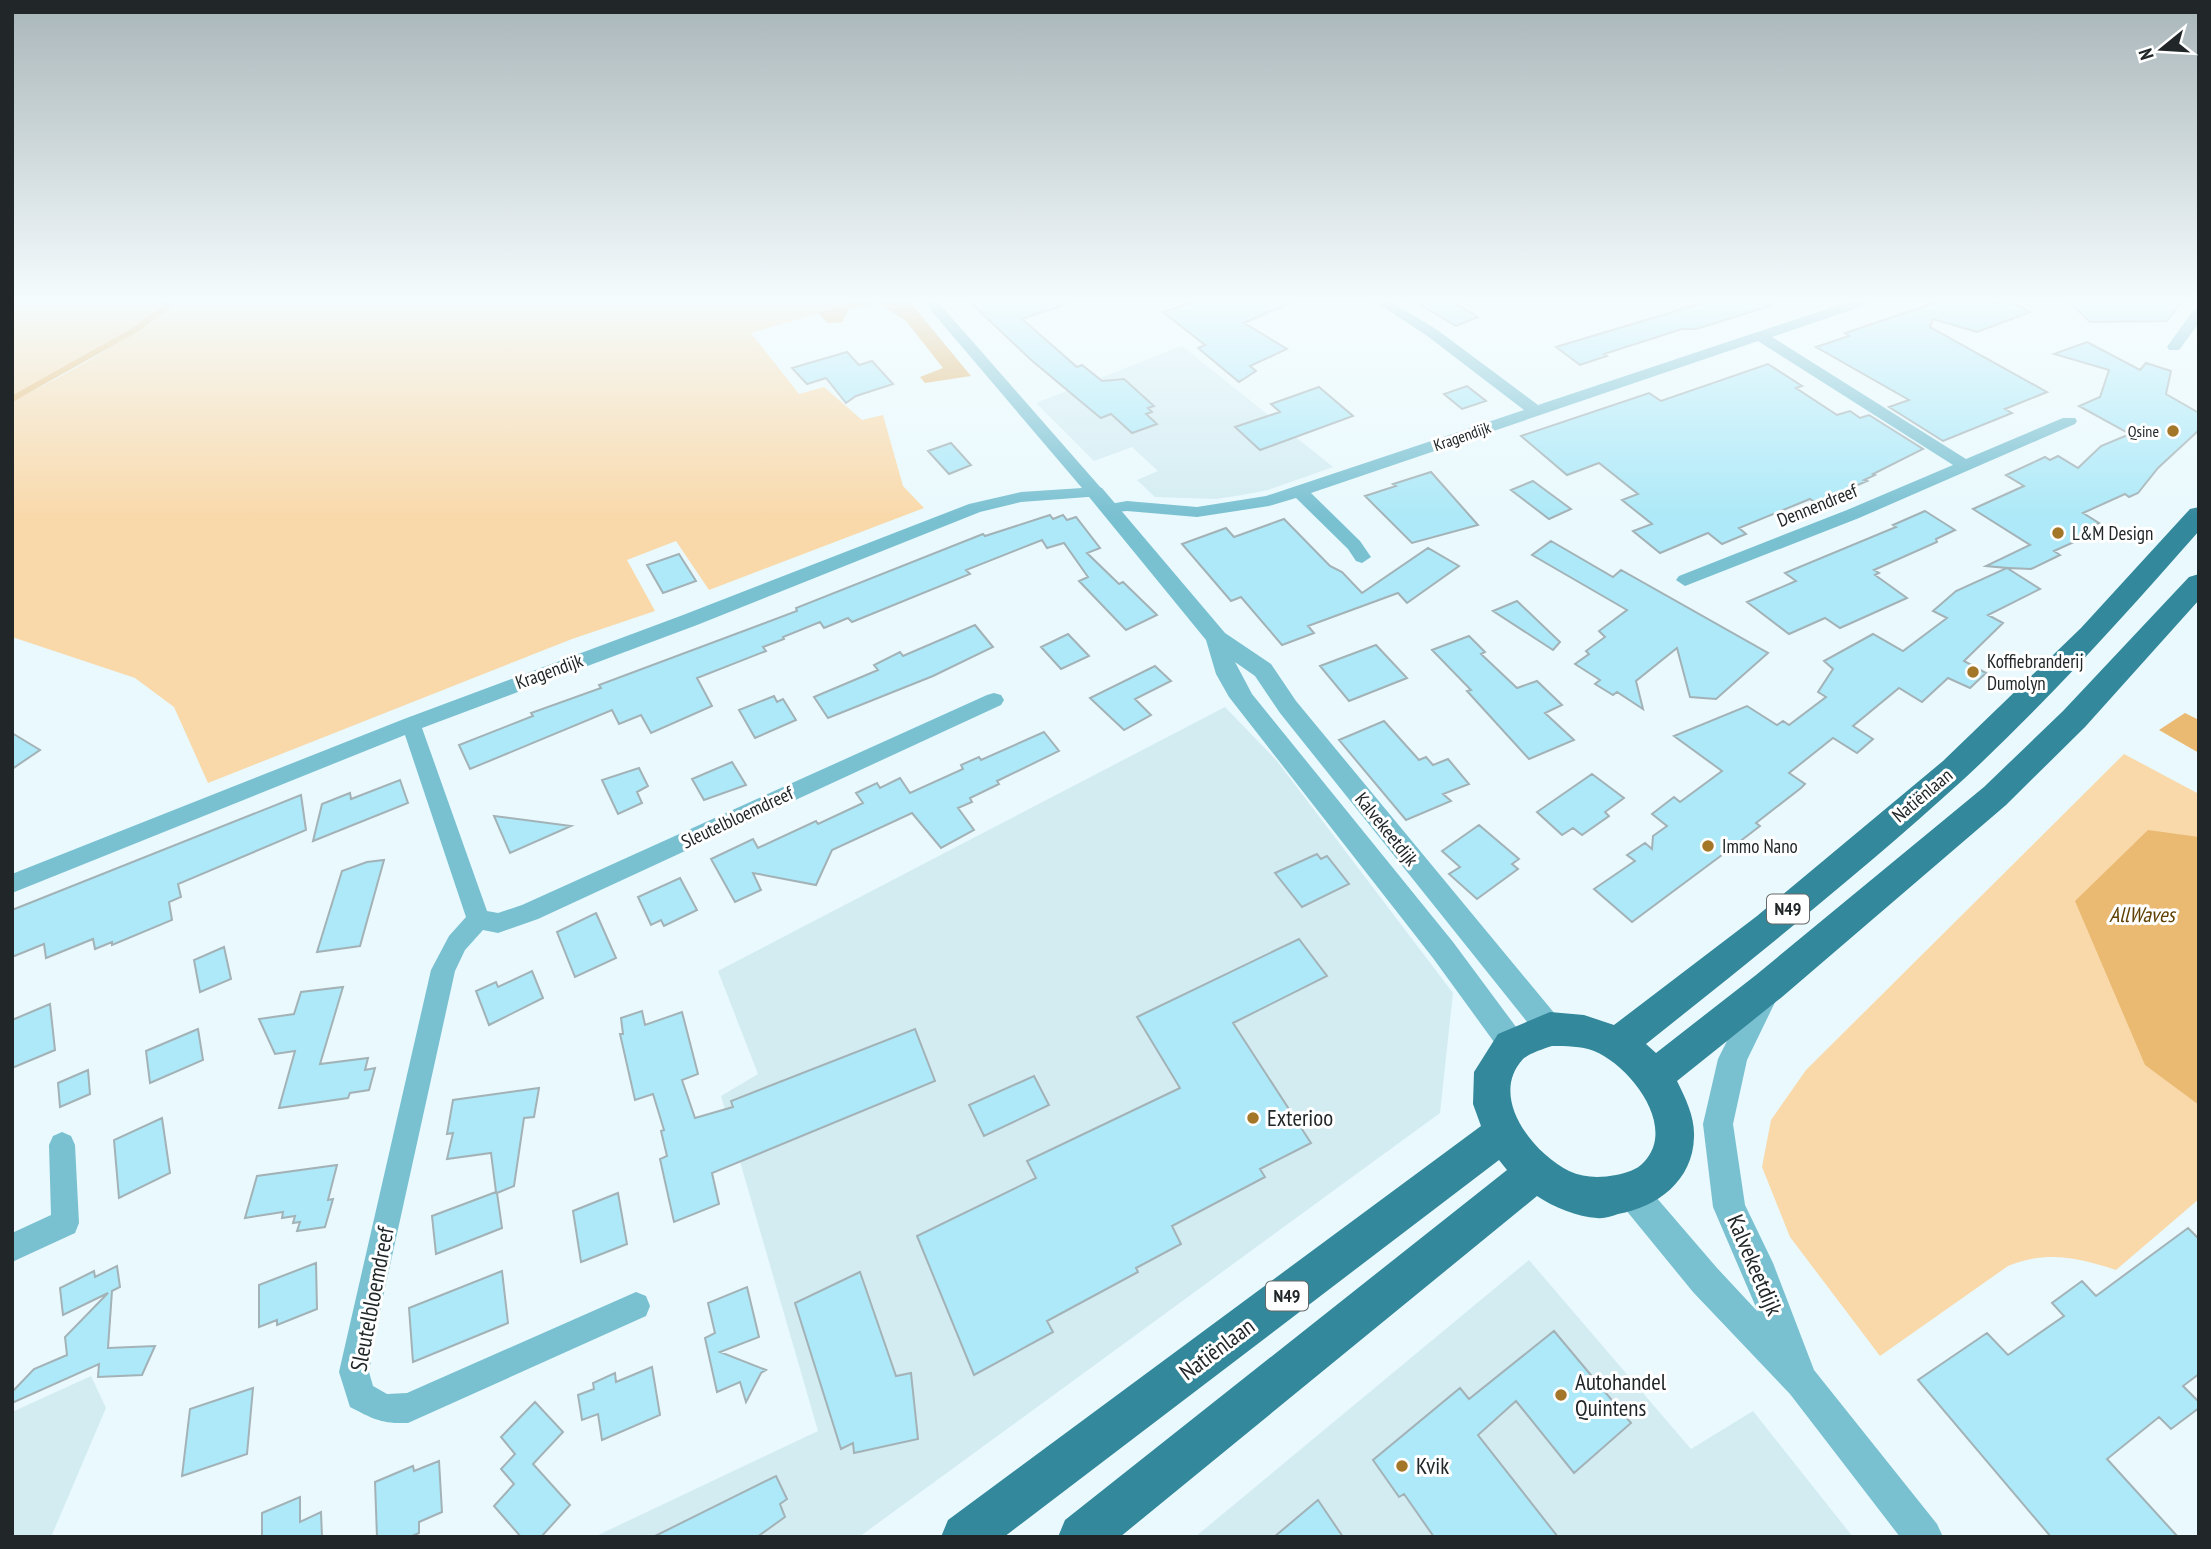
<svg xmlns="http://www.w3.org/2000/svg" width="2211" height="1549" font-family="'PT Sans Narrow',sans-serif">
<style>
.built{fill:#d3ecf2}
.green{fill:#f9d9aa}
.forest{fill:#e0b269}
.water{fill:#eaba72}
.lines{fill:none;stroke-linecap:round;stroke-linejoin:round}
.stream{stroke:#eaba72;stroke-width:6}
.building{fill:#ade9f8;stroke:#a3b2b6;stroke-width:2}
.minor{fill:#79c0d1;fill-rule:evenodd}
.tertiary{fill:#79c0d1;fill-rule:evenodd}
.primary{fill:#33889b;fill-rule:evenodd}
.poi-dot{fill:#a37628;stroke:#fff;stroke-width:2.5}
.labels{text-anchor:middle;stroke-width:6;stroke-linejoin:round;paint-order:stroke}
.far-poi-label{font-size:16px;fill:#212728;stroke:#fff;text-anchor:end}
.far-street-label{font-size:16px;fill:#212728;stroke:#fff}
.shield{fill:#fff;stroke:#646868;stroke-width:2}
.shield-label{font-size:18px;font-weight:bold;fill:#212728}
.street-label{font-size:19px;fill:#212728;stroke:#fff}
.poi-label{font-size:19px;fill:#212728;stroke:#fff;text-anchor:start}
.water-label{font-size:21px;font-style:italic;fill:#5f4002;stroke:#fff}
.near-poi-label{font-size:23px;fill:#212728;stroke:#fff;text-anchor:start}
.near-street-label{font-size:23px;fill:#212728;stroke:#fff}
</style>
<rect width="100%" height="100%" fill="#e9f9fd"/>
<path class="built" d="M 1182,346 L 1333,467 L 1268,490 L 1242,495 L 1216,499 L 1155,497 L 1137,480 L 1158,471 L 1132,447 L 1094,461 L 1036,403 Z
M 1225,707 L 1277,761 L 1453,993 L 1440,1113 L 859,1537 L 594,1537 L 818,1431 L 721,1096 L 758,1074 L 718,971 Z
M 1529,1260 L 1691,1449 L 1753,1411 L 1853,1537 L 1195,1537 Z
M 91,1376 L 106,1408 L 51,1537 L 12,1537 L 12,1412 Z"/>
<path class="green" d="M 12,301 L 171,301 L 133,329 L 12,397 Z
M 177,301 L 862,301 L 751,333 L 799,394 L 824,387 L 862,420 L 883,415 L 903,486 L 924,508 L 709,590 L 676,541 L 627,560 L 655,611 L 572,639 L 208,783 L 174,707 L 135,678 L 12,637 L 12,401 C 71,373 126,340 177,301 Z
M 2124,754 L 2199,794 L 2199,1199 L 2116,1270 C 2080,1258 2045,1250 2008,1266 L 1880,1356 L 1790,1237 L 1762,1167 L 1771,1120 L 1806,1070 Z"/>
<path class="forest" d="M 862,301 L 909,301 L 971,376 L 925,383 L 920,377 L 943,368 L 906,321 L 878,303 L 849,309 L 842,322 L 828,323 L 818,313 Z"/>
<path class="water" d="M 2185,713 L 2199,720 L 2199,753 L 2159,730 Z
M 2148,830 L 2199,837 L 2199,1105 L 2145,1065 L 2075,901 Z"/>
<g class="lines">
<path class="stream" d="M 12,399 L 135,330 L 174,301"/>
</g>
<path class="building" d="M 969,301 L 1065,301 L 1066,304 L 1022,319 L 1077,367 L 1082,365 L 1102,381 L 1124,379 L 1154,406 L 1148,408 L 1152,412 L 1146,414 L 1157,424 L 1132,433 L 1111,414 L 1101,418 L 1097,415 L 1030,359 Z
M 1197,301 L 1294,301 L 1244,323 L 1287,349 L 1250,366 L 1256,371 L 1239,382 L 1198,348 L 1205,345 L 1163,312 Z
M 1414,301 L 1451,301 L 1478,317 L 1456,326 Z
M 1709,301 L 1773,301 L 1773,305 L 1696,329 L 1682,329 L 1604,354 L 1607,356 L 1580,365 L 1556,347 Z
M 1940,301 L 1989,301 L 1995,303 L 2008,301 L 2030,312 L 1977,332 L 1933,319 L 1930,327 L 2047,392 L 2005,409 L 2012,413 L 1943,441 L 1889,407 L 1909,400 L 1816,347 L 1849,336 L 1845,333 Z
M 2068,301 L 2182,301 L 2167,321 L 2090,322 Z
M 2087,342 L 2140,370 L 2146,363 L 2171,371 L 2166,394 L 2199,413 L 2199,430 L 2158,468 L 2138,493 L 2129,497 L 2125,494 L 2083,513 L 2099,523 L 2089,527 L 2096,532 L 2054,551 L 2060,555 L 2031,569 L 2007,568 L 2040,589 L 1988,615 L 2003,623 L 1964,661 L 1986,673 L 1970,688 L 1948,678 L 1922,702 L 1899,688 L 1853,726 L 1873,739 L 1857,753 L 1833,738 L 1789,773 L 1805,784 L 1801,788 L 1756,823 L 1760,826 L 1730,849 L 1632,922 L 1594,889 L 1635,861 L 1627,855 L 1645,843 L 1652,849 L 1653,836 L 1667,826 L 1652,814 L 1674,797 L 1680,802 L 1722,771 L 1674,736 L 1747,706 L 1777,725 L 1783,721 L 1789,725 L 1826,697 L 1818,692 L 1833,669 L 1824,661 L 1873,634 L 1903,651 L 1947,618 L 1933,611 L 1956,591 L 2007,568 L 1986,566 L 2030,545 L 1973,509 L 2024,486 L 2006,475 L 2045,457 L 2050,460 L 2058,456 L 2078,468 L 2101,446 L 2130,434 L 2079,406 L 2100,397 L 2109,370 L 2054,354 Z
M 847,352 L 859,365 L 872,361 L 893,384 L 856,396 L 846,403 L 826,378 L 807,384 L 792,368 Z
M 1768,364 L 1802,386 L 1796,388 L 1837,415 L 1850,411 L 1860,418 L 1869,415 L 1923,449 L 1873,474 L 1875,475 L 1864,480 L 1867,481 L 1832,496 L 1816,503 L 1810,499 L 1739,528 L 1746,534 L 1722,544 L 1708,533 L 1660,553 L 1633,531 L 1652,524 L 1622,500 L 1638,494 L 1599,463 L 1567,475 L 1521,436 L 1649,393 L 1661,401 Z
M 1467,386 L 1486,401 L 1462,409 L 1444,394 Z
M 1319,387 L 1353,416 L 1260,450 L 1235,427 L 1280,412 L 1271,404 Z
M 951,443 L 971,465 L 949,474 L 928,451 Z
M 1431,472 L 1478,525 L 1412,543 L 1365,496 L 1396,486 L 1393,484 Z
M 1533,481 L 1571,509 L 1549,519 L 1511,490 Z
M 1925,511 L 1955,530 L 1936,539 L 1937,542 L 1874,570 L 1879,573 L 1875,575 L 1907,598 L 1840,628 L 1825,618 L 1789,634 L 1747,602 L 1796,581 L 1785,573 L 1896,527 L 1893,525 Z
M 1050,515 L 1053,519 L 1063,515 L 1067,520 L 1076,517 L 1100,548 L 1087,553 L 1119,584 L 1123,582 L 1157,615 L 1126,630 L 1079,581 L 1088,577 L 1064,543 L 1047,548 L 1042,540 L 966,570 L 970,574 L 852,622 L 848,618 L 824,628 L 820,622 L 783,637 L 784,639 L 763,647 L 766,651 L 697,678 L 712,706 L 651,733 L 641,715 L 619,724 L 612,710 L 470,769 L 459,745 L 533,716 L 531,713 L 601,688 L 599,685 L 797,611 L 796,608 L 983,534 L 985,536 Z
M 1284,519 L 1330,566 L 1342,572 L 1362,593 L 1428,548 L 1459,566 L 1407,603 L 1398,593 L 1308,626 L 1314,633 L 1282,645 L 1241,597 L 1231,601 L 1182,544 L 1226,528 L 1234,537 Z
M 1551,541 L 1613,577 L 1621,570 L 1768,653 L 1716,699 L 1690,697 L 1677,648 L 1636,681 L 1643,709 L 1617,692 L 1613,695 L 1595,684 L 1600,680 L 1575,664 L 1589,654 L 1586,651 L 1605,637 L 1599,631 L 1627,610 L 1532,555 Z
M 679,554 L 696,581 L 663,593 L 647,565 Z
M 1517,601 L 1560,642 L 1553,650 L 1493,611 Z
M 975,625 L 993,647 L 933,676 L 828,718 L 814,697 L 878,670 L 874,665 L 900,652 L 903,656 Z
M 1068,634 L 1089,656 L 1061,669 L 1041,647 Z
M 1469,636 L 1485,652 L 1481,654 L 1517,688 L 1537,681 L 1562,705 L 1545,713 L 1574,740 L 1529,759 L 1467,691 L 1471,690 L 1432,650 Z
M 1376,645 L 1407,678 L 1349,701 L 1320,666 Z
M 1155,666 L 1171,681 L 1135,699 L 1151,715 L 1124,730 L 1090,698 Z
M 774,696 L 777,702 L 783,699 L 796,720 L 755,738 L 739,710 Z
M 1384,721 L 1419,760 L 1426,757 L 1433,765 L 1448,759 L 1469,784 L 1443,794 L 1451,801 L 1406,820 L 1339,740 Z
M 1044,732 L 1059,751 L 997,781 L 999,784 L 970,798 L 972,802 L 958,808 L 974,830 L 941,848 L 912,813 L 832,850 L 816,885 L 753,873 L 761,890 L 735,902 L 711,859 L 753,839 L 758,848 L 816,821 L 818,824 L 863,803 L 856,793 L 877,783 L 880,788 L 900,778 L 910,793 L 963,769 L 961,765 L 979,757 L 981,760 Z
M 12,733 L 40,750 L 12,769 Z
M 732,762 L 746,785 L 704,800 L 692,779 Z
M 639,768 L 648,786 L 637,792 L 642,803 L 618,814 L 602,780 Z
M 1592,774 L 1624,798 L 1605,812 L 1609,816 L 1582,835 L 1573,828 L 1562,835 L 1537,812 Z
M 400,780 L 408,803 L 313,841 L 322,804 L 350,793 L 351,799 Z
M 301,795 L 306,830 L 178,884 L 181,897 L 169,902 L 172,920 L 112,945 L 112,942 L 95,949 L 93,939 L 46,958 L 44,944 L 12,957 L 12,910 Z
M 494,816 L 571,826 L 510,853 Z
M 1479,825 L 1519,859 L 1512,864 L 1518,869 L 1477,899 L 1449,874 L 1460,867 L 1442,851 Z
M 1317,854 L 1321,859 L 1327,856 L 1349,884 L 1302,907 L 1275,873 Z
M 384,860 L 360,946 L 317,952 L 342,871 L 367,862 Z
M 680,878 L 697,910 L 664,926 L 661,920 L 651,925 L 638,897 Z
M 596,913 L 616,958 L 575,977 L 557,932 Z
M 1299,939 L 1327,976 L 1233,1023 L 1311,1143 L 1260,1169 L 1265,1177 L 1172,1226 L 1181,1244 L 1136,1268 L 1138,1272 L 1047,1321 L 1053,1332 L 974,1375 L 917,1236 L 1036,1178 L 1027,1161 L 1180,1088 L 1137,1017 Z
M 224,947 L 231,979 L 200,992 L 194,960 Z
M 532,971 L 543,998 L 489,1025 L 476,991 L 496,982 L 498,987 Z
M 343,987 L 320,1064 L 368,1058 L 365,1070 L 375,1068 L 369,1090 L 350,1093 L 348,1098 L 279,1108 L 295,1051 L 275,1054 L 259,1019 L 294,1014 L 301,992 Z
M 50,1004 L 55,1050 L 12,1068 L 12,1020 Z
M 642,1011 L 645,1025 L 682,1012 L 698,1074 L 682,1080 L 695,1118 L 733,1107 L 731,1101 L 915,1029 L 935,1081 L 712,1173 L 719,1204 L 674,1222 L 660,1159 L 667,1156 L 661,1131 L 664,1130 L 653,1094 L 635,1100 L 620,1034 L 623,1034 L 621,1018 Z
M 198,1029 L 203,1060 L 150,1083 L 146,1051 Z
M 88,1070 L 90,1094 L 60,1107 L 58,1083 Z
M 1034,1076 L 1049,1105 L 984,1136 L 969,1105 Z
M 539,1088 L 534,1117 L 524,1118 L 514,1186 L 497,1193 L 502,1228 L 436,1254 L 432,1216 L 496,1192 L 491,1153 L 447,1159 L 453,1133 L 447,1134 L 453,1100 Z
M 162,1118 L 170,1173 L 119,1198 L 114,1140 Z
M 337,1165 L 328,1200 L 333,1199 L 325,1227 L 297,1231 L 300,1222 L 293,1223 L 295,1216 L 282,1218 L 283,1212 L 245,1218 L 257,1176 Z
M 618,1193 L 627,1244 L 581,1262 L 573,1211 Z
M 2188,1228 L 2199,1239 L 2199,1374 L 2183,1386 L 2199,1402 L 2199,1408 L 2171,1429 L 2159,1417 L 2107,1459 L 2178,1537 L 2051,1537 L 1918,1380 L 1987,1333 L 2008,1355 L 2064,1316 L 2052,1303 L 2082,1281 L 2096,1296 Z
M 316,1263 L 317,1309 L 277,1325 L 277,1320 L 259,1327 L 259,1285 Z
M 117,1266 L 120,1287 L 112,1291 L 108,1348 L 155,1346 L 142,1375 L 98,1377 L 99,1364 L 12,1403 L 12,1392 L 34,1369 L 67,1355 L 65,1337 L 108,1293 L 63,1315 L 60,1288 L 94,1271 L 95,1277 Z
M 502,1271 L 508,1323 L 413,1362 L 409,1308 Z
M 860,1272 L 896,1376 L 911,1373 L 918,1439 L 854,1453 L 853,1443 L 841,1449 L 795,1303 Z
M 747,1287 L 759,1337 L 720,1352 L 766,1370 L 761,1373 L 746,1402 L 740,1382 L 717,1392 L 705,1338 L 715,1333 L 708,1303 Z
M 1554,1331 L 1631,1423 L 1574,1473 L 1516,1401 L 1478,1435 L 1558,1537 L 1434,1537 L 1404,1494 L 1399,1497 L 1373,1460 L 1460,1388 L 1469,1399 Z
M 652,1367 L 660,1415 L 602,1440 L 598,1414 L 582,1420 L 578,1395 L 594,1389 L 593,1383 L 615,1373 L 616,1382 Z
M 253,1388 L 247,1454 L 182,1476 L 190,1409 Z
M 535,1402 L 563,1432 L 533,1464 L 570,1505 L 541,1537 L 521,1537 L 494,1506 L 514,1484 L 501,1469 L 515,1454 L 501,1437 Z
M 439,1461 L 442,1512 L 419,1522 L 419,1533 L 410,1537 L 377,1537 L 375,1482 L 413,1466 L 414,1471 Z
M 776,1476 L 787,1499 L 780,1504 L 785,1517 L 757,1537 L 653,1537 Z
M 300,1497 L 300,1522 L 321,1512 L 322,1537 L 262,1537 L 262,1513 Z
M 1318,1500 L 1343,1537 L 1274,1537 Z"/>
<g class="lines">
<path class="minor" d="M 923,301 L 937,301 L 1101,488 L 1103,492 L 1101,496 L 1021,502 L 980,512 L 697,625 L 422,728 L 487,911 L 498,913 L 522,905 L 987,695 L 994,693 L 1001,695 L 1004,700 L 1001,705 L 538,919 L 498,933 L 483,930 L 465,950 L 455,971 L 376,1329 L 369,1372 L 373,1386 L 387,1394 L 407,1393 L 636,1292 L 646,1296 L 650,1306 L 646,1316 L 408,1423 C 382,1424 373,1419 350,1407 L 339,1372 L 431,970 L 449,936 L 466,917 L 405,735 L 12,893 L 12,874 L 404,719 L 683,615 L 969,504 L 1021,492 L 1082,488 Z
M 1374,301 L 1390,301 L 1436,329 L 1538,405 L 1851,301 L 1871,301 L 1869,304 L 1772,337 L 1966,459 L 2063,418 L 2075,418 L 2077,421 L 2075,424 L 1859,518 L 1685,586 L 1676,580 L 1679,576 L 1847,510 L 1953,465 L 1758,341 L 1311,493 L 1360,541 L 1371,557 L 1362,563 L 1356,561 L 1348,549 L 1296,498 L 1269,506 L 1197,517 L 1127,511 L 1104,513 L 1101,509 L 1104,505 L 1127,501 L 1197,507 L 1266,496 L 1524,410 L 1426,335 Z
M 2199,308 L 2199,323 L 2179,350 L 2169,350 L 2167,347 L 2169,344 L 2194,309 Z
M 62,1132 L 71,1136 L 75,1145 L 79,1223 L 75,1233 L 12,1262 L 12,1233 L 51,1215 L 49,1145 L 53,1136 Z"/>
<path class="tertiary" d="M 1095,486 L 1102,488 L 1225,633 L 1271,664 L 1296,701 L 1560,1020 L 1564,1029 L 1560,1038 L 1550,1042 L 1540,1038 L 1280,713 L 1255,676 L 1235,662 L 1252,694 L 1453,942 L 1522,1035 L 1526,1044 L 1522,1053 L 1512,1057 L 1502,1053 L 1433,958 L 1229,697 L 1216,674 L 1206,640 L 1085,492 L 1088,488 Z
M 1766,980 L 1776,983 L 1780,992 L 1747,1060 L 1733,1124 L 1745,1205 L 1773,1263 L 1814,1370 L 1937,1524 L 1943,1537 L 1900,1537 L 1790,1394 L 1693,1292 L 1621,1204 L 1616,1193 L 1621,1182 L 1632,1178 L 1643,1182 L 1717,1268 L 1758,1312 L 1713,1207 L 1703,1124 L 1718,1059 L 1756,983 Z"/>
<path class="primary" d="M 2199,507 L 2199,531 C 2124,616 2048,701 1965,778 C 1863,871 1754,958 1646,1044 L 1656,1053 L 1756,975 L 1984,787 L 2063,711 L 2189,577 L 2199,574 L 2199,600 L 2085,727 L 2006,805 L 1782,997 L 1677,1081 C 1686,1099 1695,1118 1694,1137 C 1693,1181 1657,1207 1618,1214 C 1612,1216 1604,1219 1597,1218 C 1578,1217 1553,1207 1537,1196 L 1120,1537 L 1058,1537 L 1065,1520 L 1507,1170 L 1499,1160 L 1004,1537 L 941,1537 L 948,1520 L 1481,1126 L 1473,1104 L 1474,1072 L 1498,1034 L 1550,1012 L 1584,1015 L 1614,1025 L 1757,916 L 1943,761 L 2081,628 L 2190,509 ZM 1552,1046 C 1566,1046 1581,1046 1594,1051 C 1629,1065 1678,1126 1644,1162 C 1637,1170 1626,1173 1616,1175 C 1600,1178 1584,1178 1569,1171 C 1533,1153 1488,1097 1523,1059 C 1530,1053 1543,1049 1552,1046 Z"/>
</g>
<linearGradient id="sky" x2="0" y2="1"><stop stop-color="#a9b6b9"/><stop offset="0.58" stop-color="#f5fcfe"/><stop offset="1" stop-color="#f5fcfe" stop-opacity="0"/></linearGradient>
<rect width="2211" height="517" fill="url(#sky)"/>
<g class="poi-dot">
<circle cx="2173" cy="431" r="7"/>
<circle cx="2058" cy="533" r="7"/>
<circle cx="1973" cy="672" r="7"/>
<circle cx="1708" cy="846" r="7"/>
<circle cx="1253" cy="1118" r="7"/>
<circle cx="1561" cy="1395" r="7"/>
<circle cx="1402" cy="1466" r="7"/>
</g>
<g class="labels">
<g class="far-poi-label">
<text x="2159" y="437">Qsine</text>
</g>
<g class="far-street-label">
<text transform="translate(1462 436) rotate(-19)" y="6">Kragendijk</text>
</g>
<g class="shield">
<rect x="1767" y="894.5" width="42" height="29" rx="5"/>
<rect x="1266" y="1281.5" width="42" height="29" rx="5"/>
</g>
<g class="shield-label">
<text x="1788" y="915">N49</text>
<text x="1287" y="1302">N49</text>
</g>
<g class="street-label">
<text transform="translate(1817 505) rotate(-22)" y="7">Dennendreef</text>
<text transform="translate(549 671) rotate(-20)" y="7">Kragendijk</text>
<text transform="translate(1922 795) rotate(-40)" y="7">Natiënlaan</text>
<text transform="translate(737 817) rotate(-25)" y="7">Sleutelbloemdreef</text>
<text transform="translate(1387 829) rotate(51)" y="7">Kalvekeetdijk</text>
</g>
<g class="poi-label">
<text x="2072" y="540">L&amp;M Design</text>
<text x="1987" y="668">Koffiebranderij<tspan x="1987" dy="22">Dumolyn</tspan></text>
<text x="1722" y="853">Immo Nano</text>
</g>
<g class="water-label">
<text x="2142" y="922">AllWaves</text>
</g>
<g class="near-poi-label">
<text x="1267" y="1126">Exterioo</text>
<text x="1575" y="1390">Autohandel<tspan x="1575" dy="26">Quintens</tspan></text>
<text x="1416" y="1474">Kvik</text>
</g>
<g class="near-street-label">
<text transform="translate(1755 1265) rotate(67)" y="8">Kalvekeetdijk</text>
<text transform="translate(372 1299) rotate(-79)" y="8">Sleutelbloemdreef</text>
<text transform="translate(1217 1349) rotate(-37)" y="8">Natiënlaan</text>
</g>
</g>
<rect width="2211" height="1549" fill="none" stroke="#212728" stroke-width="28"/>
<g transform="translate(2162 49) rotate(252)" stroke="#ffffff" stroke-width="5" paint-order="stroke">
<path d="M0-5L12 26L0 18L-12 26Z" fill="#212728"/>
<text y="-10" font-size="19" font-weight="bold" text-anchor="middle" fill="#212728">N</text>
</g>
</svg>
